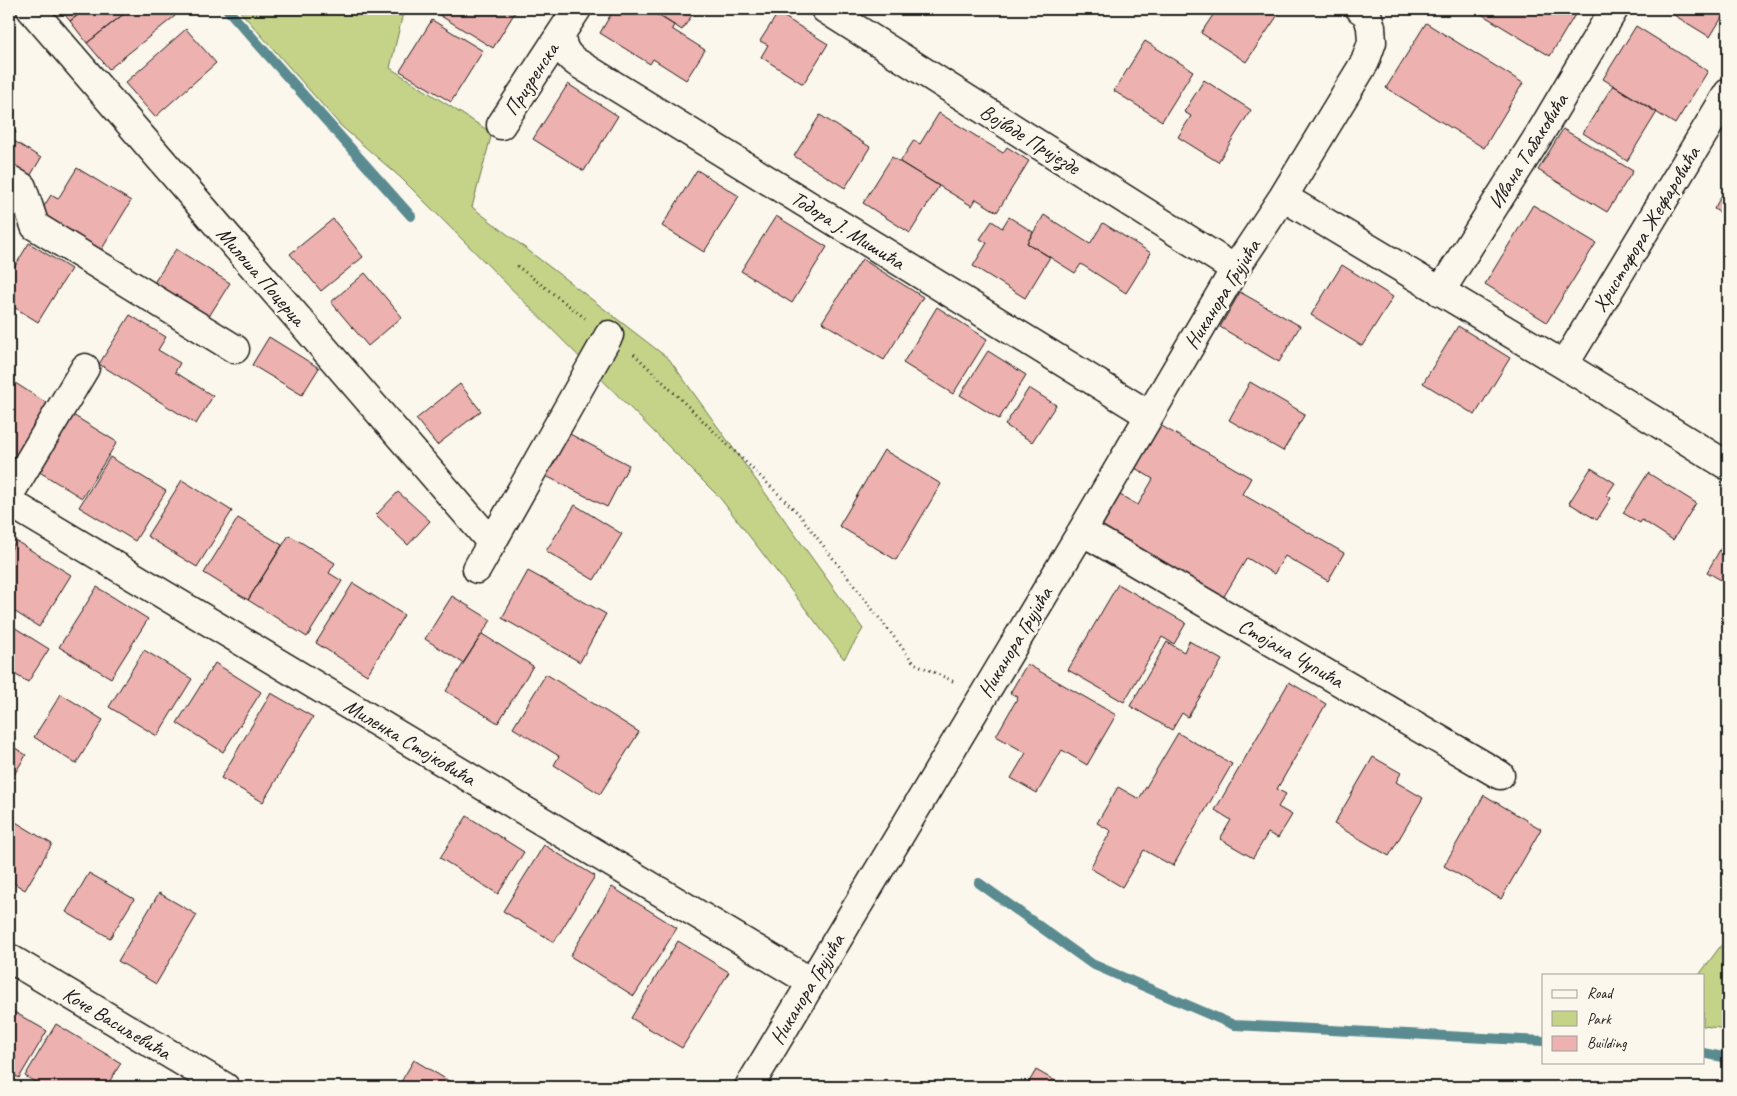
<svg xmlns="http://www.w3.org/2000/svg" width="1737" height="1096" font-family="Caveat,sans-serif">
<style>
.green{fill:#c4d387;stroke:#707852}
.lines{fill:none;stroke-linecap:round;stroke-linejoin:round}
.stream{stroke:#5a8b91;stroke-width:10}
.building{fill:#edb1af;stroke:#1c1c1c}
.minor-casing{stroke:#1c1c1c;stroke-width:31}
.path{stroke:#1c1c1c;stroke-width:3;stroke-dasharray:1 4;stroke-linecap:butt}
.minor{stroke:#fbf7ec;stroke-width:28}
.labels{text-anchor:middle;stroke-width:5;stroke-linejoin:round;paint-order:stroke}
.street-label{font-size:21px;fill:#1c1c1c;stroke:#fbf7ec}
</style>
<rect width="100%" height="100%" fill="#fbf7ec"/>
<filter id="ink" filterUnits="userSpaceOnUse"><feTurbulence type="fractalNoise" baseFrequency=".02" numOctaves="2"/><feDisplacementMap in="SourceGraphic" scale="10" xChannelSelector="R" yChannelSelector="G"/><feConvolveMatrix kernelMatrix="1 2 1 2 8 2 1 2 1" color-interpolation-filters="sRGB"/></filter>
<g filter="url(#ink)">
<path class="green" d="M 238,9 L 404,9 L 390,68 L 492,133 L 472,207 L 669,359 L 863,629 L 844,659 L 720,498 L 401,178 L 341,126 Z
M 1728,936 L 1728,1029 L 1703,1026 L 1703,975 L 1699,975 Z"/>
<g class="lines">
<path class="stream" d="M 227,9 L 411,216
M 979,883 L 1092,964 L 1234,1025 L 1543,1041
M 1703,1053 L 1728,1058"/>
</g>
<path class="building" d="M 60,9 L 86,9 L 70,21 Z
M 86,9 L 130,9 L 87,43 L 70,21 Z
M 130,9 L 170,9 L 175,16 L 109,69 L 87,43 Z
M 439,9 L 517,9 L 493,48 L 436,13 Z
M 614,9 L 648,9 L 674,25 L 672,29 L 705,50 L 686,80 L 653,59 L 650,64 L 600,33 Z
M 648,9 L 696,9 L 682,30 Z
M 1217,9 L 1282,9 L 1246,62 L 1201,33 Z
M 1473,9 L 1568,9 L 1576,13 L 1550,56 Z
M 1664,9 L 1727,9 L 1710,37 Z
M 778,13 L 828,44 L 803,84 L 761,57 L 768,45 L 760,41 Z
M 432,20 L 483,51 L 451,102 L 400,71 Z
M 1426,23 L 1523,83 L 1484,148 L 1386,88 Z
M 1636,26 L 1708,71 L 1675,124 L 1603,79 Z
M 186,29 L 216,63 L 155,117 L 125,83 Z
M 1145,41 L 1193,71 L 1162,121 L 1114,91 Z
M 1204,80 L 1251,110 L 1218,162 L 1178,137 L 1191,116 L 1184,112 Z
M 568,84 L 618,116 L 584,171 L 533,139 Z
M 1613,85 L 1657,112 L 1627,161 L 1583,133 Z
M 939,113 L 1003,153 L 1007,147 L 1029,161 L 997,212 L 976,199 L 972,206 L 900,162 L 914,140 L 920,144 Z
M 820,115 L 870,147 L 845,188 L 794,156 Z
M 9,128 L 16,132 L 11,139 L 41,158 L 26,183 L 9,173 Z
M 1563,129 L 1633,171 L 1607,212 L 1538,170 Z
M 892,157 L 939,186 L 910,233 L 863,203 Z
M 77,168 L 131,201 L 97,257 L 36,219 L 51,195 L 58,199 Z
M 697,170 L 739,196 L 704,252 L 662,226 Z
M 1728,184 L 1728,218 L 1714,209 Z
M 1533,205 L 1596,243 L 1547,322 L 1485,284 Z
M 1044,215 L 1090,244 L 1103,223 L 1151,253 L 1126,293 L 1081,264 L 1075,273 L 1027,243 Z
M 776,216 L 827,247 L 792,303 L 741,271 Z
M 1009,217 L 1033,232 L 1027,243 L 1050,257 L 1025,298 L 973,266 L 987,243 L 980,239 L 992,221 L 1002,228 Z
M 333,219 L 363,257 L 321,291 L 290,254 Z
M 29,243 L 71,269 L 38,322 L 9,304 L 9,276 Z
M 176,249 L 230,283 L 203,326 L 148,292 Z
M 862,259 L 923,297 L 884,360 L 822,322 Z
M 1342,265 L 1393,297 L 1362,346 L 1311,315 Z
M 365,273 L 402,317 L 368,346 L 331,302 Z
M 1240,292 L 1300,326 L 1279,362 L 1220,327 Z
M 937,307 L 987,339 L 953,394 L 903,363 Z
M 130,315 L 166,337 L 158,350 L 180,363 L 175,372 L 213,396 L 196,424 L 99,364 Z
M 1458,326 L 1510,358 L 1475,415 L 1423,383 Z
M 269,337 L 319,368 L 302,395 L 252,365 Z
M 988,351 L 1026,375 L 999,419 L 960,395 Z
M 9,379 L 51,406 L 17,462 L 9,457 Z
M 1250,382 L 1305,414 L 1283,451 L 1229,420 Z
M 460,384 L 481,411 L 437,445 L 416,419 Z
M 1029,388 L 1056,405 L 1032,442 L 1005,425 Z
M 68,412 L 117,442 L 82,498 L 33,468 Z
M 1160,425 L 1251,478 L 1242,494 L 1344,553 L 1328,581 L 1285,556 L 1274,574 L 1247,558 L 1223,598 L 1101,528 L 1120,495 L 1138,505 L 1153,479 L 1135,468 Z
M 568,433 L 629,465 L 607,507 L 546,476 Z
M 884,450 L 941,484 L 896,560 L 839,526 Z
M 110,457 L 166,491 L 135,541 L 79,507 Z
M 1591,468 L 1615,483 L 1607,495 L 1611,498 L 1597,520 L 1569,503 Z
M 1648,473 L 1696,503 L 1673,540 L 1642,520 L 1640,523 L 1623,513 Z
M 182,480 L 232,511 L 197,567 L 147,536 Z
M 398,492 L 430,521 L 408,545 L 376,515 Z
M 575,505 L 622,534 L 594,580 L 546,551 Z
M 238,518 L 282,545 L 248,600 L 204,573 Z
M 289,535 L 335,563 L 329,573 L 342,581 L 307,637 L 248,600 Z
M 1728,536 L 1728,584 L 1707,572 Z
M 16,541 L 71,575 L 39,627 L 9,608 L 9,553 Z
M 528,571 L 606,614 L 580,662 L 502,618 Z
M 353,583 L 404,615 L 367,675 L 316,643 Z
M 1118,584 L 1186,623 L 1174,644 L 1162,637 L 1124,702 L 1068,670 Z
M 97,587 L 148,619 L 111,678 L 59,647 Z
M 452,596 L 491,620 L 463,663 L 425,639 Z
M 9,624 L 49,649 L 28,682 L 9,671 Z
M 482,634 L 533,666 L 498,723 L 446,691 Z
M 1189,641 L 1222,660 L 1188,717 L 1182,713 L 1172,730 L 1130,706 L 1167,642 L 1184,652 Z
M 144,650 L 192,679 L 157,736 L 109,707 Z
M 215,663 L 261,692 L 223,752 L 177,723 Z
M 1027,664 L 1116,715 L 1087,765 L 1062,750 L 1037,793 L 1011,778 L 1026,753 L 996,736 L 1018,697 L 1010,693 Z
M 546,674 L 639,732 L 600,794 L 554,765 L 559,756 L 513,728 Z
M 1289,682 L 1326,704 L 1277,789 L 1286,794 L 1278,807 L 1292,815 L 1278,838 L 1268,833 L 1253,858 L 1220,839 L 1231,820 L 1215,810 Z
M 271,693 L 313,717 L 263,802 L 221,778 Z
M 61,694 L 103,720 L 76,764 L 34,737 Z
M 1178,733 L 1232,764 L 1173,866 L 1144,850 L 1122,887 L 1090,868 L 1111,831 L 1097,823 L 1118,787 L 1139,799 Z
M 9,744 L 26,755 L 9,783 Z
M 1373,757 L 1401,773 L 1396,782 L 1423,798 L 1389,856 L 1334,824 Z
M 1484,795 L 1541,829 L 1501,899 L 1444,866 Z
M 467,816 L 524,852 L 498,894 L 440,858 Z
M 9,818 L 52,844 L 25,890 L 9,880 Z
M 544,845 L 595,876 L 554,942 L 503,911 Z
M 89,873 L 134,899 L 110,938 L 66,912 Z
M 612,887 L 677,928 L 634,996 L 570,956 Z
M 159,893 L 197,915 L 156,984 L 118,961 Z
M 678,941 L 729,972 L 682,1048 L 631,1018 Z
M 9,1009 L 47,1031 L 19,1078 L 9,1072 Z
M 56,1024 L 121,1063 L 106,1087 L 44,1087 L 25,1076 Z
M 414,1060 L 459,1087 L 398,1087 Z
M 1036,1070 L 1066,1087 L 1026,1087 Z"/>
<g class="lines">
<g class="minor-casing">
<path id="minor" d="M 31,9 L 492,543
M 825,9 L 1235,269
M 561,34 C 562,47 565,54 576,62 L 1149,415
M 501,125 L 577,9
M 9,179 L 22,187 L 35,226 L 235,349
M 1283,197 L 1365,62 L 1372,42 L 1371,27 L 1367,14 L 1360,9
M 1440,292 L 1541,132 L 1614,9
M 1564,365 L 1728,93
M 9,495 L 85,368
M 9,502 L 811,982
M 1082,531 L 1500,775
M 477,569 L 609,335
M 9,958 L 225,1087
M 749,1087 L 1082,531 L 1235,269 L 1283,197 L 1564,365 L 1728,466"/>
</g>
<path class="path" d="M 517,266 L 585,318
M 634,354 L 798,513 L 914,663 L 955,682"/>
<use href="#minor" class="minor"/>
</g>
</g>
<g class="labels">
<g class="street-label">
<text transform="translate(531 79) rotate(-57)" y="7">Призренска</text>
<text transform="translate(1030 139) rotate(32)" y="7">Војводе Пријезде</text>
<text transform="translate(1528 151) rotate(-58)" y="7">Ивана Табаковића</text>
<text transform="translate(1646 229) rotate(-59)" y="7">Христофора Жефаровића</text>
<text transform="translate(848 230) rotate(32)" y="7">Тодора Ј. Мишића</text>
<text transform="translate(261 276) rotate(49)" y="7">Милоша Поцерца</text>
<text transform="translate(1222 294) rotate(-58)" y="7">Никанора Грујића</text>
<text transform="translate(1015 642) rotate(-59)" y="7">Никанора Грујића</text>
<text transform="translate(1291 653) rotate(30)" y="7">Стојана Чупића</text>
<text transform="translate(410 742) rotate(31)" y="7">Миленка Стојковића</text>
<text transform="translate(807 989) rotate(-59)" y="7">Никанора Грујића</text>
<text transform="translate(117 1023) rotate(31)" y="7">Коче Васиљевића</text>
</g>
</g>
<rect width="1737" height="1096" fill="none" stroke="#fbf7ec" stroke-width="30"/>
<rect x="15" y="15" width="1707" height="1066" fill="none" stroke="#1c1c1c" stroke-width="2" filter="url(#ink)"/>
<rect x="1542" y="974" width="162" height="90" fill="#fbf7ec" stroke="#a29f99"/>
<rect x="1552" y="990" width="25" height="8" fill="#fbf7ec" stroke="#a29f99"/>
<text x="1587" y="998" font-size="15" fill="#1c1c1c">Road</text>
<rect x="1552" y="1011" width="25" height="15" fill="#c4d387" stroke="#a29f99"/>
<text x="1587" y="1024" font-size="15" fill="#1c1c1c">Park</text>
<rect x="1552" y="1036" width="25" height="15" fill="#edb1af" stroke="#a29f99"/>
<text x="1587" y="1048" font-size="15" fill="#1c1c1c">Building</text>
</svg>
